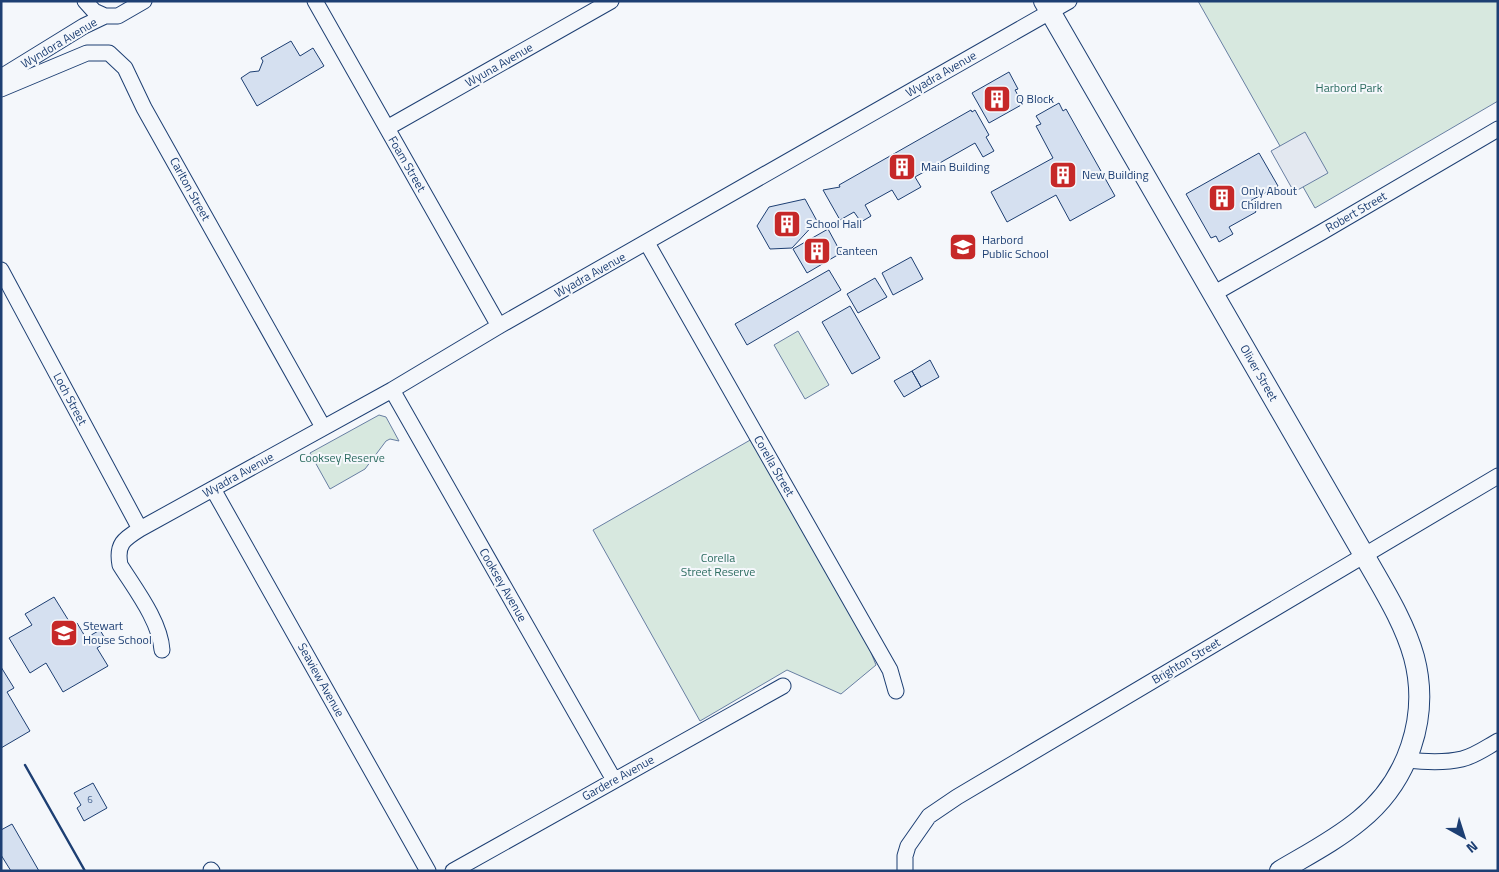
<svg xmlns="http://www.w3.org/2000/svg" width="1499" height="872" font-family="'Titillium Web',sans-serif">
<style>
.green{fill:#d7e8df;stroke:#687fa3}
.parking{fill:#e3e8f0;stroke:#687fa3}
.building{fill:#d5e0f0;stroke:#1d3f73}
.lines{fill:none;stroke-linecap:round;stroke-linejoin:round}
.minor-casing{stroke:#1d3f73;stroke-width:17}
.major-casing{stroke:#1d3f73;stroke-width:22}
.minor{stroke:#f4f7fb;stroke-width:15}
.major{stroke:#f4f7fb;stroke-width:20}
.wall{stroke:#1d3f73;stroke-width:2.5}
.labels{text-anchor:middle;stroke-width:4;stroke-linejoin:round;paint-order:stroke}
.number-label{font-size:10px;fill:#4b6792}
.street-label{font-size:12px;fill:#1d3f73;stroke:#f4f7fb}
.park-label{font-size:12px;fill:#2c6c60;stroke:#f4f7fb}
.poi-label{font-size:12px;fill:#1d3f73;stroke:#f4f7fb;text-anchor:start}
</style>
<rect width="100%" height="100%" fill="#f4f7fb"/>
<path class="green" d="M 1198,1 L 1498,1 L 1498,101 L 1315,208 Z
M 798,331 L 829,385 L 805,399 L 774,345 Z
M 379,415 L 386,417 L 399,441 L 390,439 L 386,441 L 365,469 L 330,489 L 310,453 Z
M 752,439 L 868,645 L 876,665 L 841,694 L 787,670 L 700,721 L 593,530 Z"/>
<path class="parking" d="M 1305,132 L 1328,173 L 1294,192 L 1271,151 Z"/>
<path class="building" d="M 291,41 L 300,56 L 313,48 L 324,66 L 257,106 L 241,78 L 250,72 L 259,71 L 263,61 L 261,58 Z
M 1009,72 L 1018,89 L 1015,90 L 1023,104 L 989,123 L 972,93 Z
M 1059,103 L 1063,111 L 1066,109 L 1115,196 L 1070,221 L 1056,195 L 1007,222 L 991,192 L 1053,158 L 1036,126 L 1041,124 L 1036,116 Z
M 971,110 L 972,112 L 975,110 L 989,135 L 986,137 L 994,151 L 983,157 L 975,143 L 915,177 L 921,187 L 898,200 L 892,190 L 865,205 L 871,216 L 861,222 L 854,212 L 840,220 L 823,190 L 840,187 L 839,185 Z
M 1259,153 L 1278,186 L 1250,201 L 1256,212 L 1229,227 L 1233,234 L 1219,242 L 1216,236 L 1211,238 L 1186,194 Z
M 805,199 L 817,221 L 792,248 L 770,249 L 757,226 L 769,207 Z
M 828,229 L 841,253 L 807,273 L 793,249 Z
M 911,257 L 923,279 L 893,295 L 882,273 Z
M 829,270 L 841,290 L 747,345 L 735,324 Z
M 875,278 L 887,297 L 858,313 L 847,294 Z
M 850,306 L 880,358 L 852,374 L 822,322 Z
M 930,360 L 939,377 L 921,387 L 912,371 Z
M 912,371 L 921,387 L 904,397 L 894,381 Z
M 54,597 L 72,626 L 77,623 L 86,638 L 100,630 L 107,642 L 97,648 L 108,666 L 63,692 L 46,663 L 30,673 L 9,638 L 32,625 L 25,614 Z
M 1,667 L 14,688 L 7,692 L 30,731 L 1,748 Z
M 93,783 L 107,808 L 84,821 L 77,808 L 81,805 L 74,793 Z
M 12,824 L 39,871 L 11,871 L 1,855 L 1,830 Z"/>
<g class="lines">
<g class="minor-casing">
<path id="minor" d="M 85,1 L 94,11 L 105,16
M 315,1 L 499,326
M 1,77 L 84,26 L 105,16 L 118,16 L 144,1
M 1,89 L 87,53 L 109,53 L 125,68 L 144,108 L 323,427
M 387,128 L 611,1
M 647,243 L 890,670 L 896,691
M 1,270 L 140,529
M 1213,294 L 1322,232 L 1498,129
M 392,390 L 614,780
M 213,489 L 428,871
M 162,650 C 160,621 135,589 120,565 C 116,544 124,539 140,529 L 392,390 L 499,326 L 1069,1
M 1407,760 C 1425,762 1445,763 1462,759 C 1475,756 1487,747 1498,741
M 211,870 L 212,871
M 453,871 L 783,686
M 905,871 L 905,856 L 908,846 L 929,816 L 957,797 L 1498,476"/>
</g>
<g class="major-casing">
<path id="major" d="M 1044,1 L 1364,555 C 1382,587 1404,621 1414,657 C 1430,717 1408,781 1360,820 C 1336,840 1307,855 1280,871"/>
</g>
<use href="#minor" class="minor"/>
<use href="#major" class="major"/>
<path class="wall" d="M 25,765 L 85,871"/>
</g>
<defs>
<g id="building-square" transform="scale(1.4375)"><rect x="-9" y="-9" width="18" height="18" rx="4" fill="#c62828" stroke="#f4f7fb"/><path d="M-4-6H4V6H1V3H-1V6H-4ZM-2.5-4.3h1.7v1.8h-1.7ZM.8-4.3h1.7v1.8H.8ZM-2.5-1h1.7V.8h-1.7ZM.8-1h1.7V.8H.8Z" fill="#fff"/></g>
<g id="school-square" transform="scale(1.4375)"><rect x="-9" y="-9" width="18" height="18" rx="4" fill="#c62828" stroke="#f4f7fb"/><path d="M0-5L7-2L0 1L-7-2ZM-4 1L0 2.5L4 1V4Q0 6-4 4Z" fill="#fff"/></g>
</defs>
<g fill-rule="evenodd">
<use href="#building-square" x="997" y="99"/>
<use href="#building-square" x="902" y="167"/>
<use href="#building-square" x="1063" y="175"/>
<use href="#building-square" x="1222" y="198"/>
<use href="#building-square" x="787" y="224"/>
<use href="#school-square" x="963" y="247"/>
<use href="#building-square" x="817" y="251"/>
<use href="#school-square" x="64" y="633"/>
</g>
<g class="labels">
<g class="number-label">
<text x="90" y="803">6</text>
</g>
<g class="street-label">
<text transform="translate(59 43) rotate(-31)" y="4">Wyndora Avenue</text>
<text transform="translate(499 65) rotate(-30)" y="4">Wyuna Avenue</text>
<text transform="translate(941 74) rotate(-30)" y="4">Wyadra Avenue</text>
<text transform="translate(407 164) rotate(60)" y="4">Foam Street</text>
<text transform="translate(190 189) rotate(61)" y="4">Carlton Street</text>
<text transform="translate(1356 212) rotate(-30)" y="4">Robert Street</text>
<text transform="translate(590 275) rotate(-29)" y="4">Wyadra Avenue</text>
<text transform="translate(1259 373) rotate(60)" y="4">Oliver Street</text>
<text transform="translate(70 399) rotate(62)" y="4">Loch Street</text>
<text transform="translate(774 466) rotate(60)" y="4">Corella Street</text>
<text transform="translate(238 475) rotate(-29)" y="4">Wyadra Avenue</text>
<text transform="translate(503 585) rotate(60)" y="4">Cooksey Avenue</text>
<text transform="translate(1186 661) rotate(-31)" y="4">Brighton Street</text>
<text transform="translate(321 680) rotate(61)" y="4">Seaview Avenue</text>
<text transform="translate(618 778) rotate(-29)" y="4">Gardere Avenue</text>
</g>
<g class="park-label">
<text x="1349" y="92">Harbord Park</text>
<text x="342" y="462">Cooksey Reserve</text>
<text x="718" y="562">Corella<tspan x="718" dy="14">Street Reserve</tspan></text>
</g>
<g class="poi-label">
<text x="1016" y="103">Q Block</text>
<text x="921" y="171">Main Building</text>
<text x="1082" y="179">New Building</text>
<text x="1241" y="195">Only About<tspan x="1241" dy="14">Children</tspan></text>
<text x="806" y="228">School Hall</text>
<text x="982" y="244">Harbord<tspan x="982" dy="14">Public School</tspan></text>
<text x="836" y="255">Canteen</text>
<text x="83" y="630">Stewart<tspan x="83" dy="14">House School</tspan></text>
</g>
</g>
<rect width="1499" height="872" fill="none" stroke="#1d3f73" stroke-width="5"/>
<g transform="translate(1464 837) rotate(141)" stroke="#f4f7fb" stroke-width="4" paint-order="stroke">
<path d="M0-4L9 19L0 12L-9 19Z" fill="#1d3f73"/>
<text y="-8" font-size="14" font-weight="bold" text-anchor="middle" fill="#1d3f73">N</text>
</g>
</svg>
